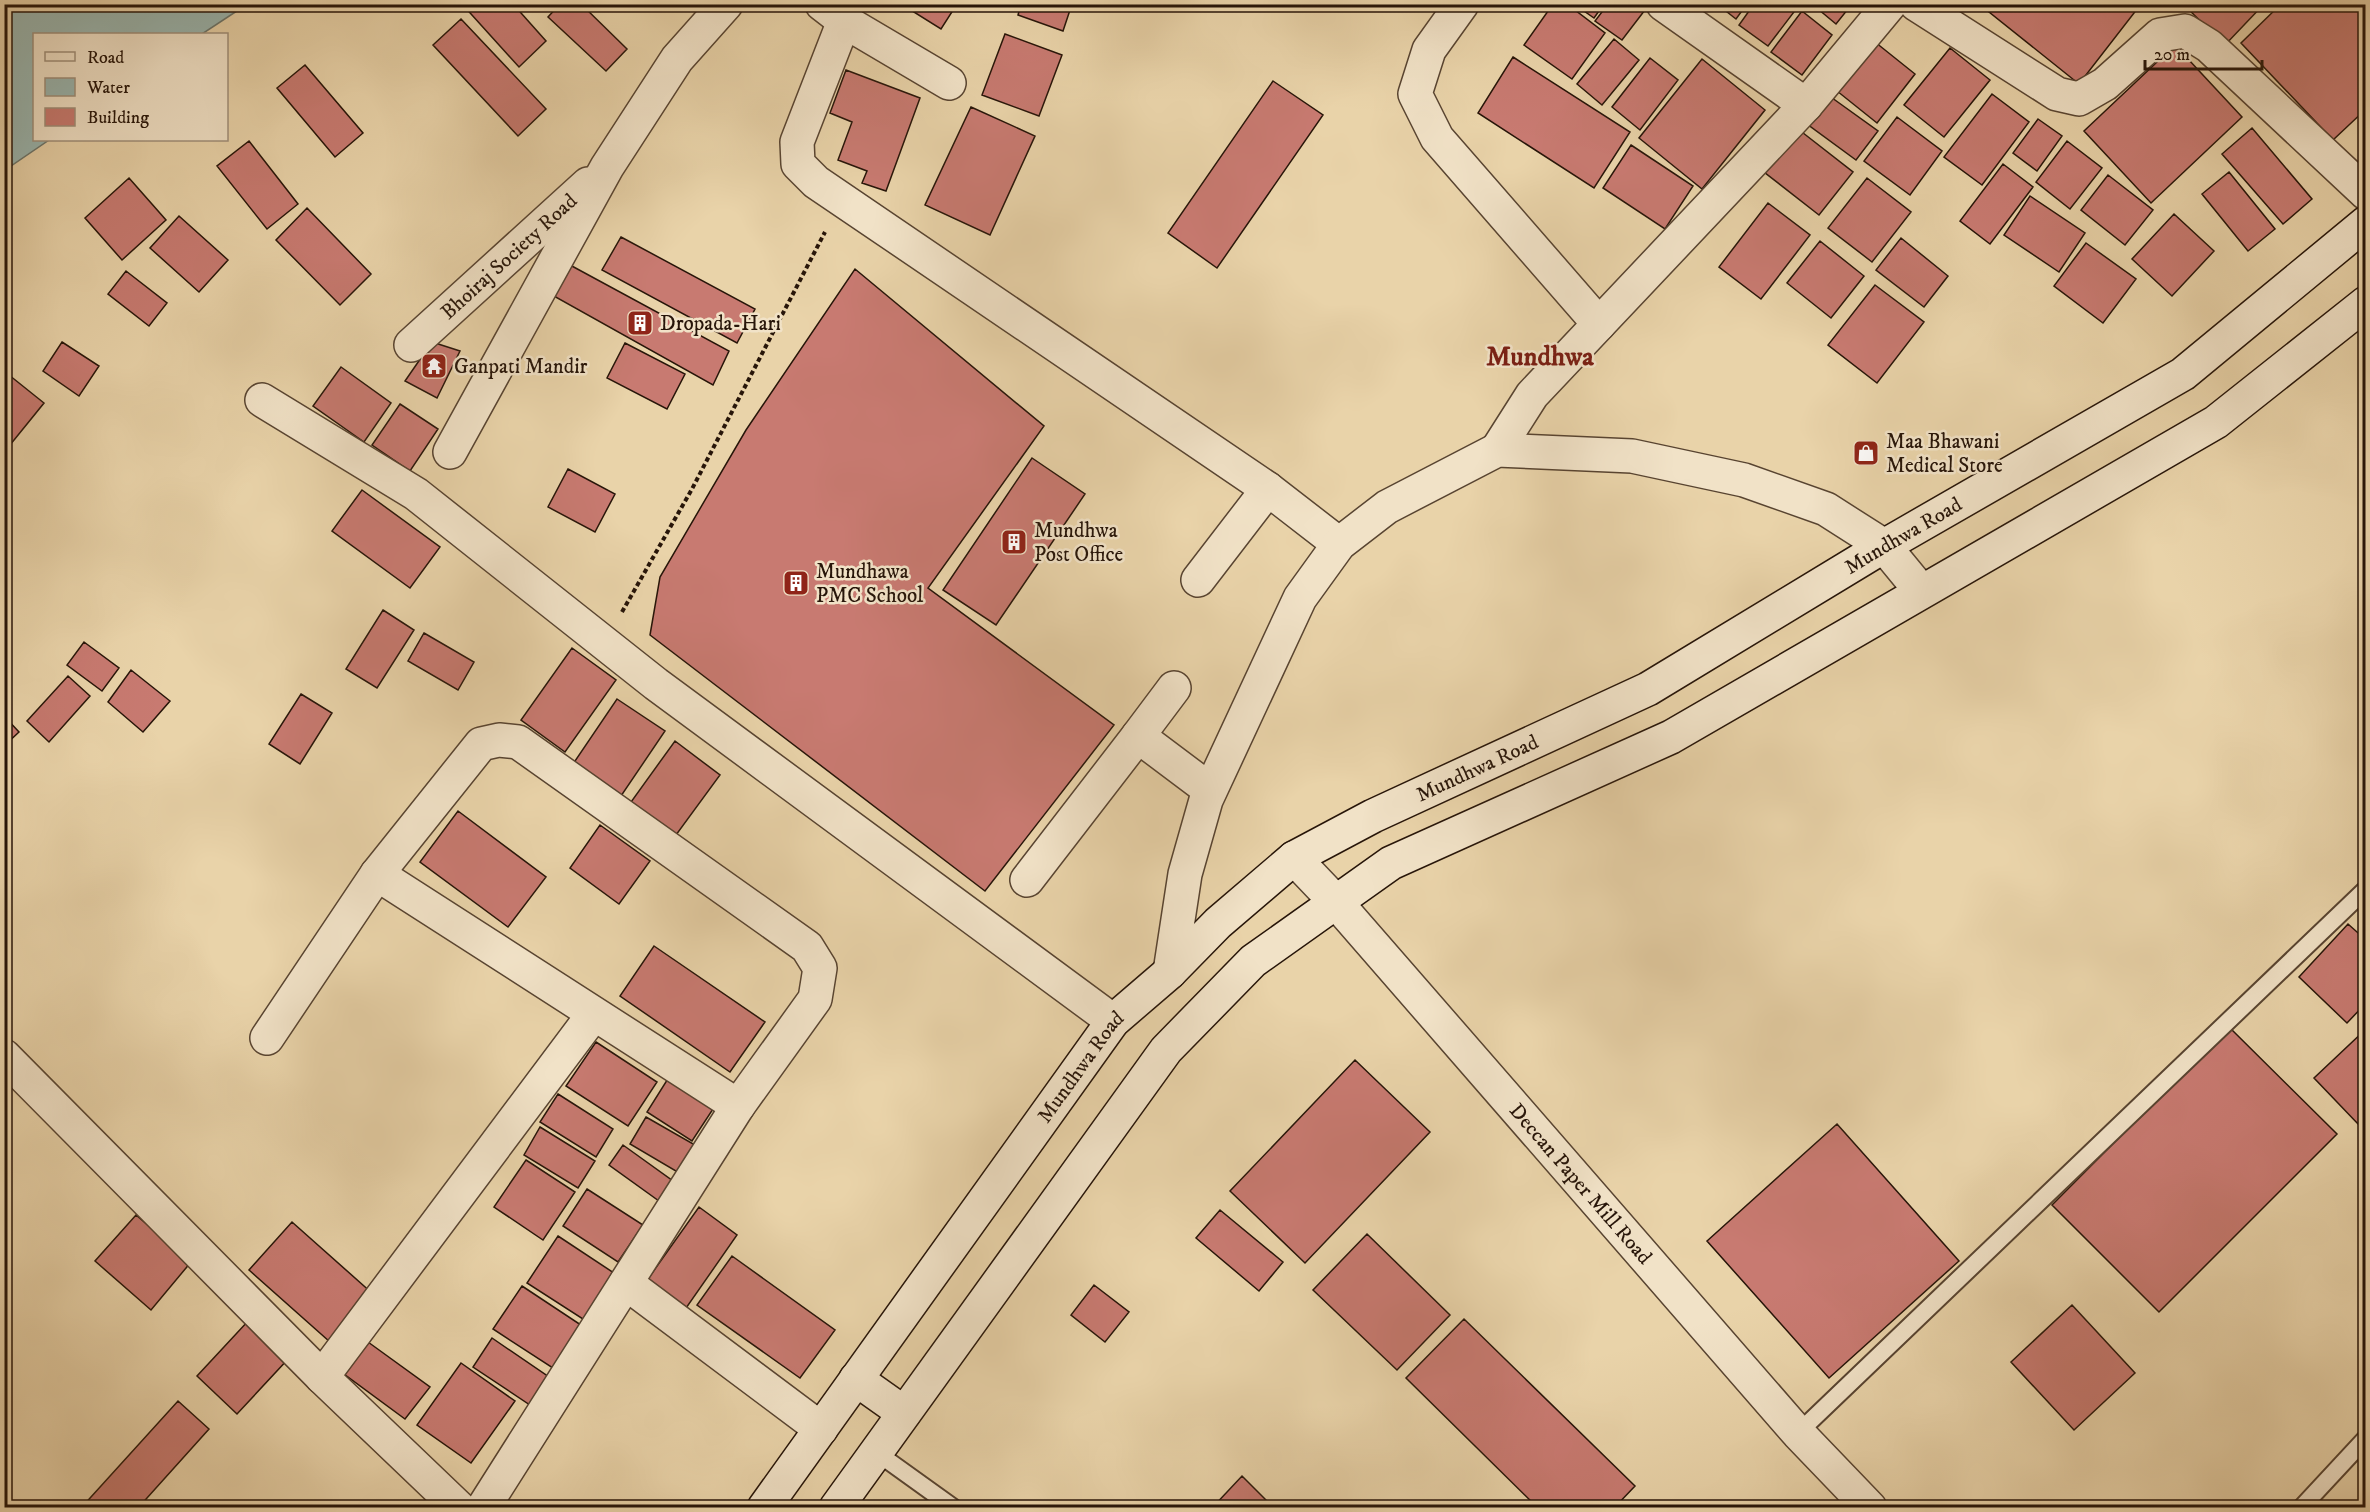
<svg xmlns="http://www.w3.org/2000/svg" width="2370" height="1512" font-family="'IM FELL DW Pica',serif">
<style>
.water{fill:#99b6b0;stroke:#6b766d;stroke-width:1.5}
.building{fill:#c87a71;stroke:#271509;stroke-width:1.5}
.lines{fill:none;stroke-linecap:round;stroke-linejoin:round}
.lane-casing{stroke:#584431;stroke-width:20}
.street-casing{stroke:#584431;stroke-width:36}
.secondary-casing{stroke:#271509;stroke-width:36}
.path{stroke:#271509;stroke-width:4;stroke-dasharray:4.5 3;stroke-linecap:butt}
.lane{stroke:#f1e2c7;stroke-width:16}
.street{stroke:#f1e2c7;stroke-width:33}
.secondary{stroke:#f1e2c7;stroke-width:33}
.labels{text-anchor:middle;stroke-width:5;stroke-linejoin:round;paint-order:stroke}
.street-label{font-size:21px;fill:#271509;stroke:#f1e2c7}
.poi-label{font-size:21px;fill:#271509;stroke:#f1e2c7;text-anchor:start}
.district-label{font-size:27px;font-weight:bold;fill:#7a1f14;stroke:#f1e2c7}
</style>
<rect width="100%" height="100%" fill="#e9d3a9"/>
<filter id="stains"><feTurbulence type="fractalNoise" baseFrequency=".00333" numOctaves="4"/><feColorMatrix values="0 0 0 0 .2 0 0 0 0 .09 0 0 0 0 .02 0 0 0 .5 -.17"/></filter>
<radialGradient id="worn" r=".72"><stop offset=".6" stop-color="#630" stop-opacity="0"/><stop offset="1" stop-color="#630" stop-opacity=".3"/></radialGradient>
<path class="water" d="M 5,4 L 246,4 L 246,5 L 202,34 L 34,34 L 34,140 L 49,140 L 5,170 Z"/>
<path class="building" d="M 462,4 L 513,4 L 546,41 L 519,67 Z
M 560,4 L 581,4 L 627,49 L 606,71 L 548,17 Z
M 901,4 L 957,4 L 941,29 Z
M 1021,4 L 1072,4 L 1063,31 L 1018,15 Z
M 1553,4 L 1567,4 L 1605,33 L 1572,79 L 1524,45 Z
M 1574,4 L 1604,4 L 1594,18 Z
M 1608,4 L 1646,4 L 1648,6 L 1622,40 L 1595,21 Z
M 1717,4 L 1747,4 L 1736,19 Z
M 1754,4 L 1800,4 L 1768,46 L 1739,25 Z
M 1812,4 L 1852,4 L 1836,24 Z
M 1979,4 L 2141,4 L 2079,84 Z
M 2183,4 L 2264,4 L 2225,45 Z
M 2281,4 L 2366,4 L 2366,109 L 2333,140 L 2241,43 Z
M 1802,11 L 1832,35 L 1802,75 L 1771,52 Z
M 461,19 L 546,109 L 518,136 L 433,45 Z
M 1005,34 L 1062,55 L 1039,116 L 982,95 Z
M 1614,39 L 1639,60 L 1602,105 L 1577,84 Z
M 1875,42 L 1915,74 L 1877,123 L 1837,91 Z
M 2175,45 L 2242,117 L 2151,203 L 2084,131 Z
M 1950,48 L 1990,80 L 1944,137 L 1904,105 Z
M 1513,57 L 1630,132 L 1594,188 L 1478,113 Z
M 1650,58 L 1678,80 L 1640,130 L 1612,107 Z
M 1702,59 L 1765,110 L 1702,189 L 1639,138 Z
M 305,65 L 363,133 L 335,157 L 277,88 Z
M 846,70 L 920,98 L 886,191 L 862,183 L 867,171 L 838,160 L 852,122 L 830,113 Z
M 1273,81 L 1323,115 L 1217,268 L 1168,233 Z
M 1992,94 L 2029,122 L 1982,185 L 1944,157 Z
M 1828,95 L 1878,131 L 1856,160 L 1807,124 Z
M 971,107 L 1035,136 L 990,235 L 925,205 Z
M 1897,117 L 1942,151 L 1910,195 L 1864,161 Z
M 2038,119 L 2062,136 L 2037,171 L 2013,153 Z
M 2252,128 L 2312,199 L 2283,224 L 2222,154 Z
M 1798,129 L 1853,172 L 1819,215 L 1764,172 Z
M 249,141 L 298,204 L 267,229 L 217,166 Z
M 2067,141 L 2102,168 L 2070,209 L 2036,182 Z
M 1631,145 L 1693,186 L 1665,229 L 1603,188 Z
M 2003,164 L 2033,187 L 1990,244 L 1960,221 Z
M 2229,172 L 2275,229 L 2248,251 L 2202,194 Z
M 2108,175 L 2153,210 L 2125,245 L 2081,210 Z
M 129,178 L 166,220 L 122,260 L 85,218 Z
M 1867,178 L 1911,212 L 1872,262 L 1828,228 Z
M 2030,196 L 2085,233 L 2059,272 L 2004,235 Z
M 1768,203 L 1810,235 L 1761,299 L 1719,267 Z
M 307,208 L 371,274 L 340,305 L 276,240 Z
M 2174,214 L 2214,251 L 2172,296 L 2132,259 Z
M 179,216 L 228,260 L 199,292 L 150,248 Z
M 621,237 L 755,309 L 737,343 L 602,270 Z
M 1901,238 L 1948,276 L 1924,307 L 1876,270 Z
M 1820,241 L 1864,276 L 1831,318 L 1787,283 Z
M 2086,243 L 2136,279 L 2103,323 L 2054,286 Z
M 570,265 L 729,351 L 713,385 L 552,295 Z
M 855,269 L 1044,426 L 928,588 L 1114,725 L 985,891 L 650,635 L 660,577 L 746,430 Z
M 126,271 L 167,303 L 149,326 L 108,294 Z
M 1875,285 L 1924,322 L 1877,383 L 1828,345 Z
M 62,342 L 99,366 L 79,396 L 43,371 Z
M 432,342 L 460,351 L 437,398 L 405,381 Z
M 625,343 L 685,374 L 667,409 L 607,378 Z
M 341,367 L 391,403 L 364,442 L 313,406 Z
M 4,371 L 44,403 L 10,445 L 4,441 Z
M 400,404 L 438,429 L 410,471 L 372,445 Z
M 1032,458 L 1085,494 L 996,625 L 943,590 Z
M 568,469 L 615,494 L 595,532 L 548,507 Z
M 362,490 L 440,547 L 410,588 L 332,531 Z
M 383,610 L 414,630 L 377,688 L 346,669 Z
M 424,633 L 474,662 L 458,690 L 408,661 Z
M 84,642 L 119,668 L 102,691 L 67,665 Z
M 572,648 L 616,680 L 565,752 L 521,720 Z
M 131,670 L 170,701 L 143,732 L 108,702 Z
M 68,676 L 90,696 L 49,742 L 27,721 Z
M 301,694 L 332,713 L 300,764 L 269,744 Z
M 617,699 L 665,731 L 621,796 L 573,764 Z
M 4,716 L 19,732 L 4,746 Z
M 675,741 L 720,775 L 676,835 L 631,802 Z
M 458,811 L 546,877 L 508,927 L 420,862 Z
M 600,825 L 650,861 L 619,904 L 570,868 Z
M 2348,924 L 2366,940 L 2366,1003 L 2347,1023 L 2299,977 Z
M 654,946 L 765,1022 L 730,1072 L 620,996 Z
M 2229,1027 L 2337,1134 L 2159,1312 L 2052,1205 Z
M 2366,1029 L 2366,1119 L 2359,1125 L 2314,1078 Z
M 596,1042 L 657,1082 L 628,1126 L 566,1086 Z
M 1355,1060 L 1430,1132 L 1305,1263 L 1230,1191 Z
M 669,1077 L 715,1106 L 692,1141 L 647,1112 Z
M 558,1094 L 613,1129 L 596,1157 L 540,1122 Z
M 646,1117 L 702,1149 L 686,1177 L 630,1144 Z
M 1837,1124 L 1959,1261 L 1829,1378 L 1707,1241 Z
M 540,1127 L 595,1161 L 578,1188 L 524,1155 Z
M 623,1145 L 673,1181 L 659,1201 L 609,1165 Z
M 526,1160 L 575,1192 L 543,1240 L 494,1207 Z
M 587,1189 L 643,1225 L 618,1262 L 563,1226 Z
M 699,1207 L 737,1235 L 684,1311 L 645,1283 Z
M 1220,1210 L 1283,1262 L 1259,1291 L 1196,1238 Z
M 136,1215 L 191,1262 L 151,1310 L 95,1261 Z
M 292,1222 L 373,1294 L 330,1342 L 249,1270 Z
M 1367,1234 L 1450,1315 L 1397,1370 L 1313,1290 Z
M 558,1236 L 617,1275 L 586,1321 L 527,1283 Z
M 732,1256 L 835,1330 L 800,1378 L 697,1305 Z
M 1094,1285 L 1129,1312 L 1105,1342 L 1071,1315 Z
M 522,1286 L 587,1329 L 559,1372 L 493,1329 Z
M 2072,1305 L 2135,1373 L 2074,1430 L 2011,1362 Z
M 1464,1319 L 1635,1486 L 1614,1508 L 1538,1508 L 1406,1378 Z
M 249,1320 L 289,1358 L 237,1414 L 197,1376 Z
M 492,1338 L 549,1377 L 530,1405 L 473,1367 Z
M 368,1342 L 430,1387 L 405,1419 L 344,1374 Z
M 461,1363 L 515,1401 L 471,1463 L 417,1425 Z
M 178,1401 L 209,1429 L 138,1508 L 81,1508 Z
M 1242,1476 L 1274,1508 L 1212,1508 Z"/>
<g class="lines">
<g class="lane-casing">
<path id="lane" d="M 1798,1433 L 2366,889
M 876,1452 L 954,1508
M 2301,1508 L 2366,1438"/>
</g>
<g class="street-casing">
<g id="street">
<path d="M 822,4 L 844,21"/>
<path d="M 1462,4 L 1429,50 L 1415,94 L 1437,138 L 1599,324"/>
<path d="M 1663,4 L 1806,105"/>
<path d="M 1916,4 L 2057,94 L 2079,99 L 2105,84 L 2160,35 L 2185,31 L 2209,46 L 2366,193"/>
<path d="M 949,83 L 844,21 L 797,142 L 798,164 L 816,182 L 1268,489 L 1339,544"/>
<path id="s1" d="M 411,345 L 588,184"/>
<path d="M 262,400 L 416,494 L 656,684 L 1113,1021"/>
<path d="M 1497,450 L 1532,395 L 1806,105 L 1890,4"/>
<path d="M 450,452 L 607,167 L 677,59 L 726,4"/>
<path d="M 1198,580 L 1268,489"/>
<path d="M 1138,736 L 1174,688"/>
<path id="s2" d="M 1294,858 L 1335,901 L 1798,1433 L 1870,1508"/>
<path d="M 377,874 L 738,1106"/>
<path d="M 1027,880 L 1138,736 L 1210,790"/>
<path d="M 1170,972 L 1185,874 L 1206,800 L 1300,598 L 1339,544 L 1387,507 L 1497,450 L 1632,456 L 1744,480 L 1826,509 L 1884,546 L 1921,591"/>
<path d="M 267,1038 L 377,874 L 481,744 L 499,740 L 518,742 L 807,947 L 820,968 L 815,999 L 738,1106 L 483,1508"/>
<path d="M 4,1056 L 322,1377 L 459,1508"/>
<path d="M 626,1283 L 821,1429"/>
<path d="M 322,1377 L 593,1015"/>
</g>
</g>
<g class="secondary-casing">
<g id="secondary">
<path d="M 856,1379 L 904,1413"/>
<path id="s3" d="M 764,1508 L 1113,1021 L 1170,972 L 1218,923 L 1294,858 L 1373,816 L 1648,689 L 1884,546 L 2183,374 L 2366,223"/>
<path d="M 836,1508 L 1166,1050 L 1253,961 L 1391,863 L 1671,737 L 2216,422 L 2366,303"/>
</g>
</g>
<path class="path" d="M 622,612 L 692,489 L 825,232"/>
<use href="#lane" class="lane"/>
<use href="#street" class="street"/>
<use href="#secondary" class="secondary"/>
</g>
<defs>
<g id="building-square" transform="scale(1.35)"><rect x="-9" y="-9" width="18" height="18" rx="4" fill="#8f2418" stroke="#f1e2c7"/><path d="M-4-6H4V6H1V3H-1V6H-4ZM-2.5-4.3h1.7v1.8h-1.7ZM.8-4.3h1.7v1.8H.8ZM-2.5-1h1.7V.8h-1.7ZM.8-1h1.7V.8H.8Z" fill="#fff"/></g>
<g id="temple-square" transform="scale(1.35)"><rect x="-9" y="-9" width="18" height="18" rx="4" fill="#8f2418" stroke="#f1e2c7"/><path d="M0-6L5-2H3V0L6.5 2.5H4V6H1.5V3h-3V6H-4V2.5H-6.5L-3 0V-2H-5Z" fill="#fff"/></g>
<g id="shop-square" transform="scale(1.35)"><rect x="-9" y="-9" width="18" height="18" rx="4" fill="#8f2418" stroke="#f1e2c7"/><path d="M-5-2.5h2.3a2.7 3.5 0 0 1 5.4 0H5L5.5 6h-11ZM-1.5-2.5h3a1.5 2.3 0 0 0-3 0Z" fill="#fff"/></g>
</defs>
<g fill-rule="evenodd">
<use href="#building-square" x="640" y="323"/>
<use href="#temple-square" x="434" y="366"/>
<use href="#shop-square" x="1866" y="453"/>
<use href="#building-square" x="1014" y="542"/>
<use href="#building-square" x="796" y="583"/>
</g>
<g class="labels">
<g class="street-label">
<text dy="7" stroke="none"><textPath href="#s1" startOffset="132">Bhoiraj Society Road</textPath></text>
<text dy="7" stroke="none"><textPath href="#s3" startOffset="1533">Mundhwa Road</textPath></text>
<text dy="7" stroke="none"><textPath href="#s3" startOffset="1047">Mundhwa Road</textPath></text>
<text dy="7" stroke="none"><textPath href="#s3" startOffset="543">Mundhwa Road</textPath></text>
<text dy="7" stroke="none"><textPath href="#s2" startOffset="434">Deccan Paper Mill Road</textPath></text>
</g>
<g class="poi-label">
<text x="660" y="330">Dropada-Hari</text>
<text x="454" y="373">Ganpati Mandir</text>
<text x="1886" y="448">Maa Bhawani<tspan x="1886" dy="24">Medical Store</tspan></text>
<text x="1034" y="537">Mundhwa<tspan x="1034" dy="24">Post Office</tspan></text>
<text x="816" y="578">Mundhawa<tspan x="816" dy="24">PMC School</tspan></text>
</g>
<g class="district-label">
<text x="1540" y="365">Mundhwa</text>
</g>
</g>
<rect width="2370" height="1512" fill="none" stroke="#e9d3a9" stroke-width="24"/>
<rect x="6" y="6" width="2358" height="1500" fill="none" stroke="#271509" stroke-width="3"/>
<rect x="12" y="12" width="2346" height="1488" fill="none" stroke="#271509" stroke-width="1.5"/>
<rect x="33" y="33" width="195" height="108" fill="#f1e2c7" stroke="#a0907b" stroke-width="1.5"/>
<rect x="45" y="52" width="30" height="9" fill="#f1e2c7" stroke="#a0907b" stroke-width="1.5"/>
<text x="87" y="63" font-size="18" fill="#271509">Road</text>
<rect x="45" y="78" width="30" height="18" fill="#99b6b0" stroke="#a0907b" stroke-width="1.5"/>
<text x="87" y="93" font-size="18" fill="#271509">Water</text>
<rect x="45" y="108" width="30" height="18" fill="#c87a71" stroke="#a0907b" stroke-width="1.5"/>
<text x="87" y="123" font-size="18" fill="#271509">Building</text>
<path d="M2145 60v9h117v-9" fill="none" stroke="#271509" stroke-width="3"/>
<text x="2154" y="60" font-size="18" fill="#271509" stroke="#f1e2c7" stroke-width="4.5" paint-order="stroke">20 m</text>
<rect width="100%" height="100%" filter="url(#stains)"/>
<rect width="100%" height="100%" fill="url(#worn)"/>
</svg>
